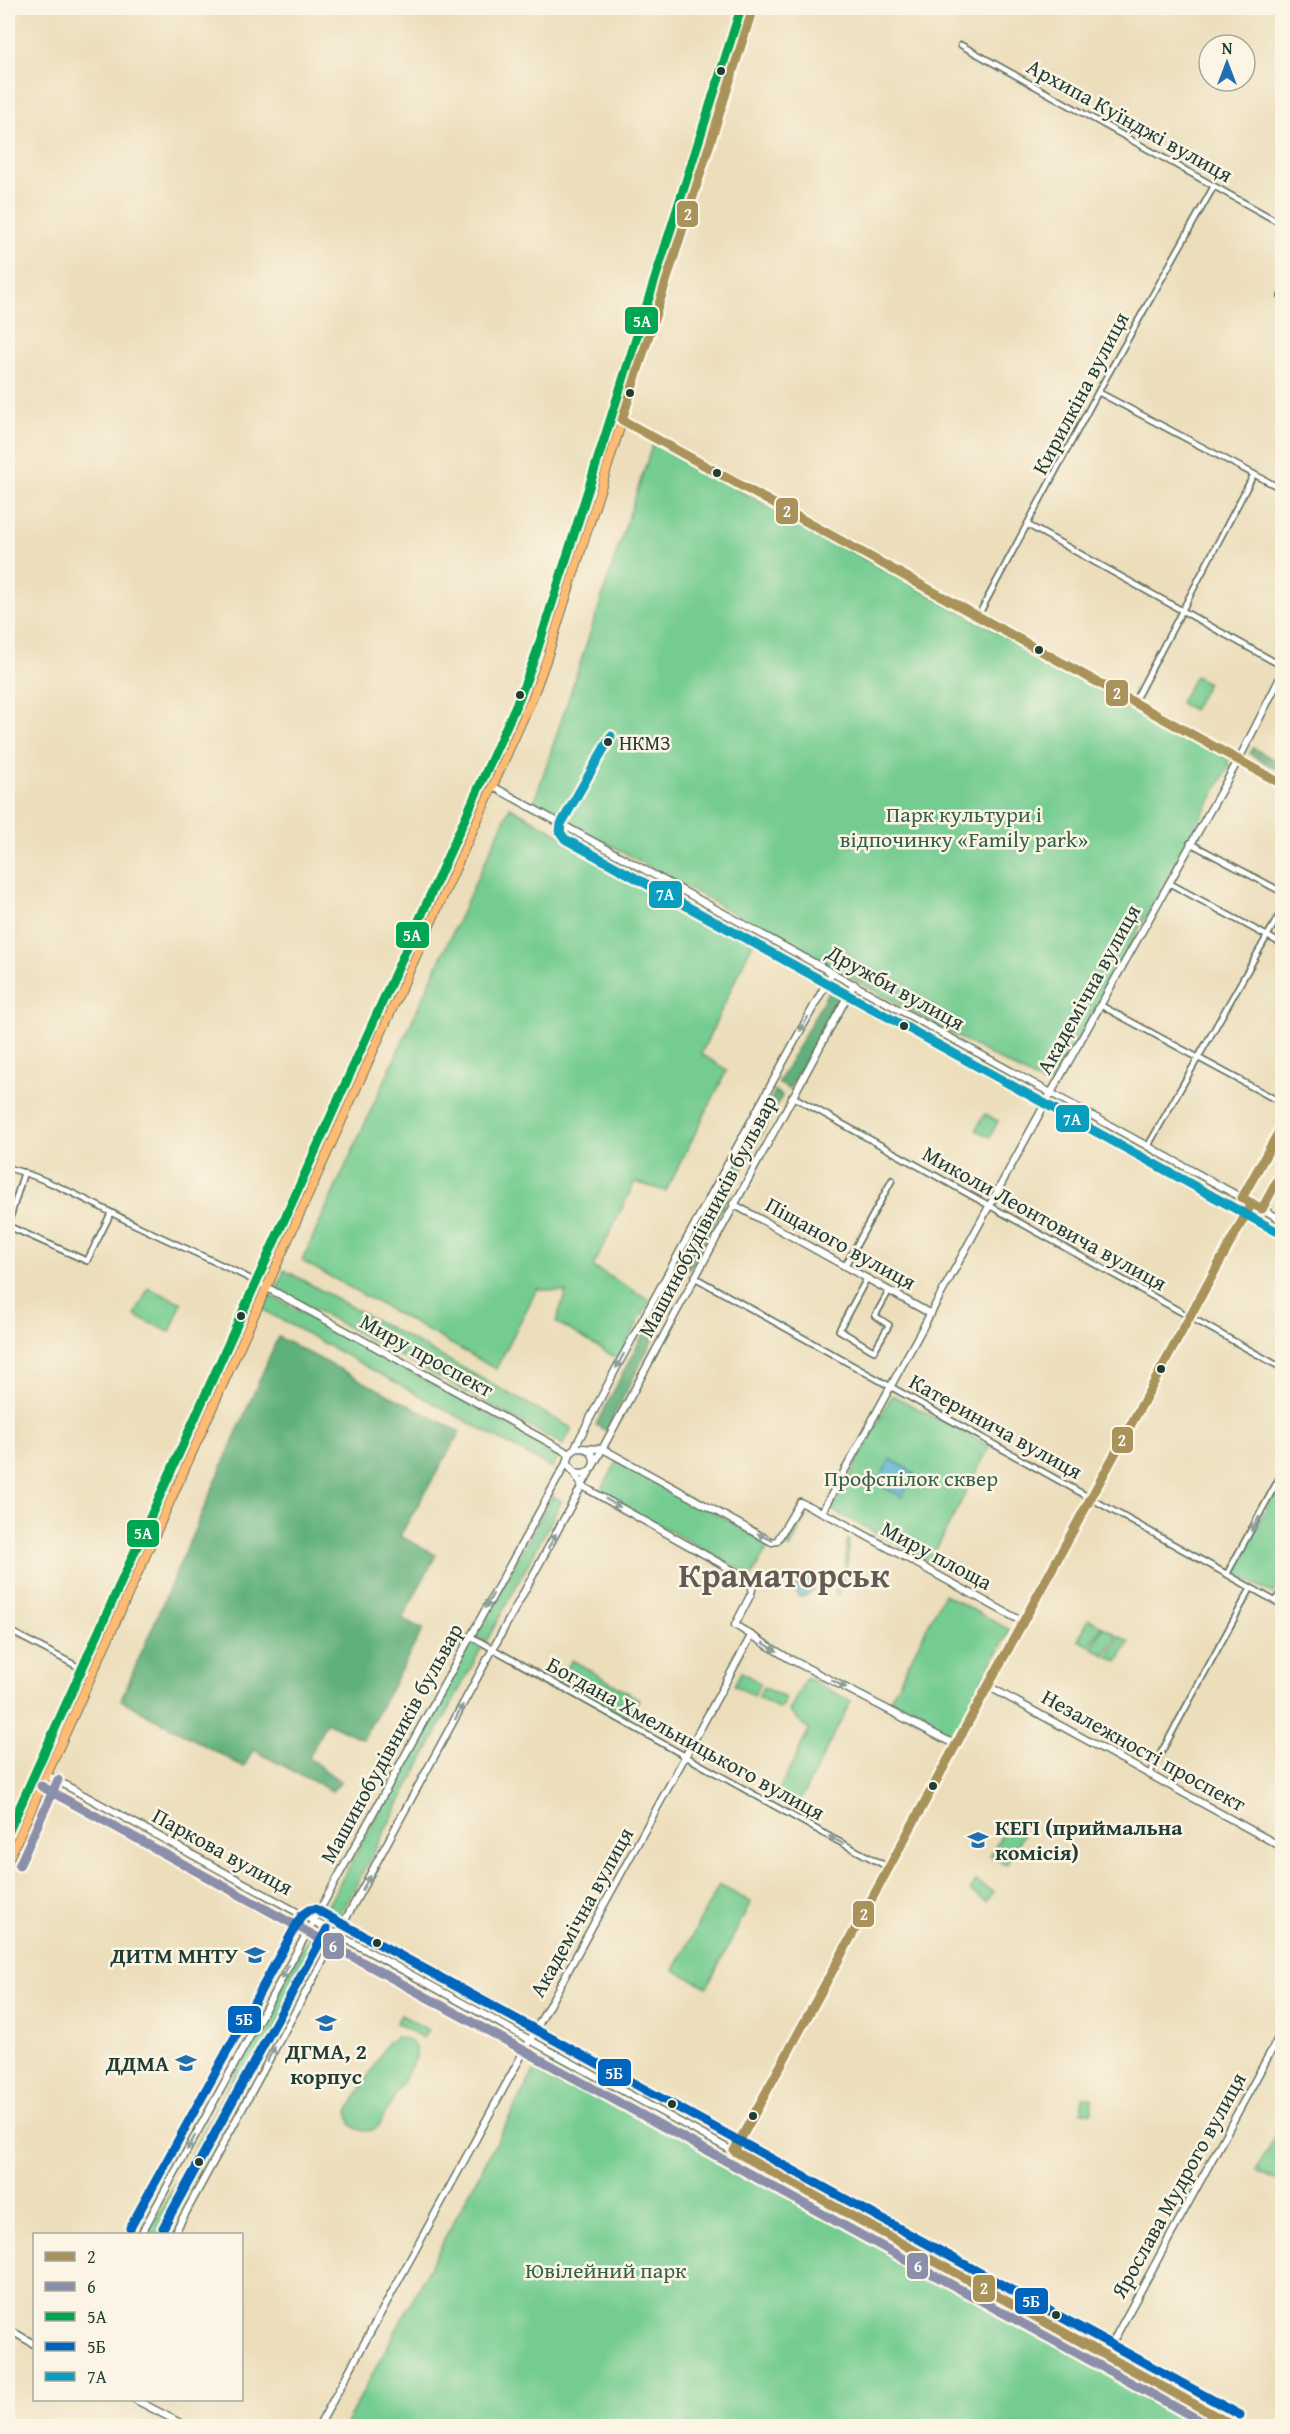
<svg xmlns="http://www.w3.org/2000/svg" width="1290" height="2434" font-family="'Gentium Book Plus',serif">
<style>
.green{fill:#75cc91;stroke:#4a8462;stroke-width:1.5}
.forest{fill:#60b07b;stroke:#407658;stroke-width:1.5}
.water{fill:#54b3d2;stroke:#3a7883;stroke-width:1.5}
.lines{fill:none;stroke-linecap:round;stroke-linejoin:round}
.minor-casing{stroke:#677563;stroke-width:8}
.tertiary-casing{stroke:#677563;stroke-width:9}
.primary-casing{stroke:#677563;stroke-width:10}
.minor{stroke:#fff;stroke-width:4.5}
.tertiary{stroke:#fff;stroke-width:6}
.primary{stroke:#ffbb71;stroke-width:8}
.bus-1-casing{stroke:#fcf5e5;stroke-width:14}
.bus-2-casing{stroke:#fcf5e5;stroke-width:14}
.bus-3-casing{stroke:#fcf5e5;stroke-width:14}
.bus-4-casing{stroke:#fcf5e5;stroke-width:14}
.bus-5-casing{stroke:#fcf5e5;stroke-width:14}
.bus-1{stroke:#a9935a;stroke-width:9}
.bus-2{stroke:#8c8faa;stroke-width:9}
.bus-3{stroke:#00a651;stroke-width:9}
.bus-4{stroke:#0065bd;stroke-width:9}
.bus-5{stroke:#099ec0;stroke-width:9}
.oneway{fill:#8f9e9a}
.bus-dot{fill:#1f3d34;stroke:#fcf5e5;stroke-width:2}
.labels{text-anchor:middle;stroke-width:5;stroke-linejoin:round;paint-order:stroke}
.bus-label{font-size:20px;fill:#1f3d34;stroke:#fcf5e5;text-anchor:start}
.street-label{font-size:22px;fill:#1f3d34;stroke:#fcf5e5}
.park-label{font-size:22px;fill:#34614b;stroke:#fcf5e5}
.poi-label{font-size:22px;font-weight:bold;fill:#1f3d34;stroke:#fcf5e5;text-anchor:end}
.town-label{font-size:34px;font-weight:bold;fill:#625a54;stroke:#fcf5e5}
.line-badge{stroke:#fcf5e5;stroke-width:2}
.badge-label{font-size:16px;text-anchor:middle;font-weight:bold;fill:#fff}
</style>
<rect width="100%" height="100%" fill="#fcf5e5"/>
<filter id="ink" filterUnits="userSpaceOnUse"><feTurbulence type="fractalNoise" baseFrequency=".0167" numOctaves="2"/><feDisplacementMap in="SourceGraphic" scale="12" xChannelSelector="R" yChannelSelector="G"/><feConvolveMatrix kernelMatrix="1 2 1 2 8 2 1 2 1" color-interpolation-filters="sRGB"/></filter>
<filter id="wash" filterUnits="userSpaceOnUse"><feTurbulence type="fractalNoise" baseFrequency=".008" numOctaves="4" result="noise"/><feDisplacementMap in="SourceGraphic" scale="24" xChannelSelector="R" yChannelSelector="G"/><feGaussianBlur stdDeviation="1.35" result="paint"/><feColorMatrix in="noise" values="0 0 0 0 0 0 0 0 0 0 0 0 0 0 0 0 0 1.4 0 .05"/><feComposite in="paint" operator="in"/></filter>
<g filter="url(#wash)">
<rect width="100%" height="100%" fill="#ecdebb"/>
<path class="green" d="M 653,443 L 1229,759 L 1227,763 L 1230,765 L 1054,1082 L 1045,1085 L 534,803 Z
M 1195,676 L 1208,683 L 1193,710 L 1180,703 Z
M 510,807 L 753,942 L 701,1054 L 727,1070 L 666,1191 L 635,1182 L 593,1267 L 650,1300 L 618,1359 L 556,1322 L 566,1292 L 537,1289 L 496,1369 L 302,1261 Z
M 985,1114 L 998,1121 L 990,1137 L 976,1130 Z
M 284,1270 L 572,1428 L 563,1445 L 277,1289 Z
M 148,1288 L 182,1303 L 170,1332 L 135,1316 Z
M 270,1295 L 560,1454 L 552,1468 L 263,1310 Z
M 892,1395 L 990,1446 L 930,1561 L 832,1510 Z
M 618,1460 L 770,1543 L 752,1576 L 600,1493 Z
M 1282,1477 L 1282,1577 L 1273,1594 L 1233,1572 Z
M 552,1496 L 562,1501 L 486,1642 L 476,1636 Z
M 802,1516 L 806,1516 L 790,1548 L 785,1546 Z
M 847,1540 L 849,1540 L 847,1568 L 838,1595 L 835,1593 L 845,1566 Z
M 944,1594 L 1010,1630 L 952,1738 L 888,1704 Z
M 1089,1619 L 1102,1626 L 1090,1646 L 1078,1640 Z
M 1103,1627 L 1117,1635 L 1105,1655 L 1092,1648 Z
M 1119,1636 L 1129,1642 L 1118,1662 L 1108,1657 Z
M 471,1641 L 482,1647 L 334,1927 L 320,1920 Z
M 572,1660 L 639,1699 L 626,1720 L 559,1682 Z
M 741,1672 L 760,1683 L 754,1696 L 734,1685 Z
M 806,1678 L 851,1701 L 796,1809 L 775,1798 L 809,1730 L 789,1711 Z
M 763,1687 L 786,1698 L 780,1709 L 758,1698 Z
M 1008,1824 L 1024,1833 L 1006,1865 L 990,1856 Z
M 976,1881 L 993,1892 L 987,1902 L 970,1891 Z
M 719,1885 L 751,1902 L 707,1987 L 674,1970 Z
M 311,1933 L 324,1940 L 164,2234 L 148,2234 Z
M 401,2015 L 428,2030 L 423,2038 L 396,2023 Z
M 396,2037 C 408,2038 417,2044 416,2057 L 378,2127 C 367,2133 359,2132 351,2124 L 348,2111 L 388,2042 Z
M 540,2060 L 721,2153 L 1117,2364 L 1210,2426 L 345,2426 Z
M 1082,2098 L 1092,2098 L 1092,2112 L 1082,2112 Z
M 1282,2122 L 1282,2184 L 1256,2170 Z"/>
<path class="forest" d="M 1253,748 L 1282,764 L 1282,772 L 1250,754 Z
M 833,983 L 844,989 L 789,1089 L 778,1083 Z
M 775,1091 L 782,1096 L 689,1269 L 680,1264 Z
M 675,1273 L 684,1278 L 606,1431 L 596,1425 Z
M 278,1337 L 460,1432 L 400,1536 L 436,1555 L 402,1619 L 423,1629 L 363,1739 L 326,1722 L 309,1758 L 341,1782 L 332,1791 L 253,1750 L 244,1767 L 121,1700 Z"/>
<path class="water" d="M 890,1459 L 915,1473 L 902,1497 L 877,1484 Z
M 811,1573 L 815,1578 L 813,1590 L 804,1597 L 798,1597 C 792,1587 799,1574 811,1573 Z"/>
</g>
<g filter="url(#ink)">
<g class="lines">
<g class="minor-casing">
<path id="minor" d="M 961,45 L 1282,224
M 1281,296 L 1282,294
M 1098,392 L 1282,489
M 1028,525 L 1282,666
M 978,616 L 1098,392 L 1214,186
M 1134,702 L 1254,474
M 1190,843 L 1282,892
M 1169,883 L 1282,944
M 1100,1005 L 1282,1103
M 792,1096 L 1282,1368
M 1148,1146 L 1282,910
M 8,1168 C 54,1180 98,1207 142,1228 C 183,1248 225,1265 266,1287
M 8,1225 L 24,1172
M 8,1226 L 87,1261 L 111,1213
M 845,1266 L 892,1180
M 694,1277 L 1282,1605
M 867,1278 L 839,1330 L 874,1351 L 889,1325 L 875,1316 L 889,1291
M 1227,1574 L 1282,1473
M 1276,1601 L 1282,1590
M 8,1630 L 92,1674
M 470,1636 L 832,1838 L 888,1867
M 1150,1773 L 1251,1588"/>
</g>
<g class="tertiary-casing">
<path id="tertiary" d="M 622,420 L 1282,784
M 492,786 L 1282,1220
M 1242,1198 L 1282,1126
M 733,1204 L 931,1314
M 1262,1209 L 1282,1172
M 266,1287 L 570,1454
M 581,1448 L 603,1449 L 772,1542 L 777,1541 L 800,1502 L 834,1518 L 1023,1622
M568 1461a13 13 0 1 1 26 0a13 13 0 1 1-26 0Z
M 573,1451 L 619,1363 L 832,973
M 570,1466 L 582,1486 L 750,1580 L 753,1584 L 751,1594 L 735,1625 L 788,1658 L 956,1745
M 593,1466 L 854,984
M 822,1512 L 1051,1093 L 1239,759 L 1282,674
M 988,1686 L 1282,1847
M 47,1775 L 1234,2426
M 734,2151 L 1252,1203
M 141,2234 L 569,1458
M 174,2234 L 591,1469
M 8,2329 L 34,2344
M 1105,2356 L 1282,2031
M 136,2400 L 186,2426
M 319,2426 L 751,1636"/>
</g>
<g class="primary-casing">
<path id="primary" d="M 8,1861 L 532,699 L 547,658 L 753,8"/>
</g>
<use href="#minor" class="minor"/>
<use href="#tertiary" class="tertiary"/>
<use href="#primary" class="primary"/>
<g class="bus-1-casing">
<path id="bus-1" d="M 622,420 L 1282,784
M 622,420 L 753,8
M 1282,1126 L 1242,1198 L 1262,1209 L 1282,1172
M 734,2151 L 1252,1203
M 734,2151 L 1234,2426"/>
</g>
<g class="bus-2-casing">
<path id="bus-2" d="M 41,1786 L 1210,2426
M 19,1866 L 58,1780"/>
</g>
<g class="bus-3-casing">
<path id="bus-3" d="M 8,1833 L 521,694 L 536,654 L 741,8"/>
</g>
<g class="bus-4-casing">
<path id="bus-4" d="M 130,2228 L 302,1915 L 309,1910 L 315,1909 L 1240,2415
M 163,2228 L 327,1929"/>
</g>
<g class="bus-5-casing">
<path id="bus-5" d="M 611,736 L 561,824 L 560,832 L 565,839 L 1276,1231"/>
</g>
<use href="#bus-1" class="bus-1"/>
<use href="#bus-2" class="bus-2"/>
<use href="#bus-3" class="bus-3"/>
<use href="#bus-4" class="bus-4"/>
<use href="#bus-5" class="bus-5"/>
</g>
<defs><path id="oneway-solid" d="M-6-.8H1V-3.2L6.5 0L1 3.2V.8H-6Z" transform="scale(1.5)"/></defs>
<g class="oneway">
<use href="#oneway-solid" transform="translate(804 1024) rotate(119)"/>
<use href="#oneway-solid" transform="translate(620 1361) rotate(118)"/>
<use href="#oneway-solid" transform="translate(613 1503) rotate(29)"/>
<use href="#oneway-solid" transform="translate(1255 1524) rotate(119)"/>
<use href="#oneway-solid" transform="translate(765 1537) rotate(-154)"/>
<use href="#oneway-solid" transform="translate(552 1541) rotate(-61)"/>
<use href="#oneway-solid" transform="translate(489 1601) rotate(119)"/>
<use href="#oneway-solid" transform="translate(770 1647) rotate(31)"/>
<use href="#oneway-solid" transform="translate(839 1684) rotate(27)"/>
<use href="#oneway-solid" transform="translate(459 1712) rotate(-62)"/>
<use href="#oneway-solid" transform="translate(836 1840) rotate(-152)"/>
<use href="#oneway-solid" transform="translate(366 1883) rotate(-61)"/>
<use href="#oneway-solid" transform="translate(285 1972) rotate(119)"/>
<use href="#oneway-solid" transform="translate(271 2054) rotate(-61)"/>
<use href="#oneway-solid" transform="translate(191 2143) rotate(119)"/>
</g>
</g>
<defs>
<g id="university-bare" transform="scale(1.62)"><path d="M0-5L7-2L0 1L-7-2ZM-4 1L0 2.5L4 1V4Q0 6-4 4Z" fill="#1f6fb2" stroke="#fcf5e5" stroke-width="2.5" paint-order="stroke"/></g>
</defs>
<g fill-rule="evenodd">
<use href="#university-bare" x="978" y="1840"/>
<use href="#university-bare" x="255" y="1955"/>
<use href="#university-bare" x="326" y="2023"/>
<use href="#university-bare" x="186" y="2063"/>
</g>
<g class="bus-dot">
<circle cx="721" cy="71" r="5"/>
<circle cx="630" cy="393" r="5"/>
<circle cx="717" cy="473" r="5"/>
<circle cx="1039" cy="650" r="5"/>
<circle cx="520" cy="695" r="5"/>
<circle cx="608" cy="742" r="5"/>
<circle cx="904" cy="1026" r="5"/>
<circle cx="241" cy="1316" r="5"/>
<circle cx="1161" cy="1369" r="5"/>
<circle cx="933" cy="1786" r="5"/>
<circle cx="377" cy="1943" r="5"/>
<circle cx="672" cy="2104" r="5"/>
<circle cx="753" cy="2116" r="5"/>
<circle cx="199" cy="2162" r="5"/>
<circle cx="1056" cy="2315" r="5"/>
</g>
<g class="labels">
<g class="bus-label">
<text x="619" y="750">НКМЗ</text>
</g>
<g class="street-label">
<text transform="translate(1130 120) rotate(29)" y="8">Архипа Куїнджі вулиця</text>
<text transform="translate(1080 393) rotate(-62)" y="8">Кирилкіна вулиця</text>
<text transform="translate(896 987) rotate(29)" y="8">Дружби вулиця</text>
<text transform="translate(1088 989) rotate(-61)" y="8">Академічна вулиця</text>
<text transform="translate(707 1216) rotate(-62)" y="8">Машинобудівників бульвар</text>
<text transform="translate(1045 1218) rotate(29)" y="8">Миколи Леонтовича вулиця</text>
<text transform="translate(841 1243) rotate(29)" y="8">Піщаного вулиця</text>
<text transform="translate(427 1355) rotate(29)" y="8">Миру проспект</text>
<text transform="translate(996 1426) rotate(29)" y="8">Катеринича вулиця</text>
<text transform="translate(937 1555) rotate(28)" y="8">Миру площа</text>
<text transform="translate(686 1738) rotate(29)" y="8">Богдана Хмельницького вулиця</text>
<text transform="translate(391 1743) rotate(-61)" y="8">Машинобудівників бульвар</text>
<text transform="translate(1144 1750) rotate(29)" y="8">Незалежності проспект</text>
<text transform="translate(223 1851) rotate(29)" y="8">Паркова вулиця</text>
<text transform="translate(581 1912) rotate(-61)" y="8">Академічна вулиця</text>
<text transform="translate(1178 2185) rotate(-61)" y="8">Ярослава Мудрого вулиця</text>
</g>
<g class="park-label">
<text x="964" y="822">Парк культури і<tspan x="964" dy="25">відпочинку «Family park»</tspan></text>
<text x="911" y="1486">Профспілок сквер</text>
<text x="606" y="2278">Ювілейний парк</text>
</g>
<g class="poi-label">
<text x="995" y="1835" text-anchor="start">КЕГІ (приймальна<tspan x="995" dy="25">комісія)</tspan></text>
<text x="238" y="1963">ДИТМ МНТУ</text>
<text x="326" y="2059" text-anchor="middle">ДГМА, 2<tspan x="326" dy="25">корпус</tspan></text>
<text x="169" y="2071">ДДМА</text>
</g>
<g class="town-label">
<text x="784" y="1587">Краматорськ</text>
</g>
</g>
<g class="line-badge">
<rect x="676" y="200" width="23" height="28" rx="6" fill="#a9935a"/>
<rect x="624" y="306" width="35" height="29" rx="6" fill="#00a651"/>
<rect x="775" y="497" width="24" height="28" rx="6" fill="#a9935a"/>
<rect x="1105" y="679" width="24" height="28" rx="6" fill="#a9935a"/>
<rect x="648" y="880" width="35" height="29" rx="6" fill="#099ec0"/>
<rect x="395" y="921" width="35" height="28" rx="6" fill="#00a651"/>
<rect x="1055" y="1104" width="35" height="29" rx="6" fill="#099ec0"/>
<rect x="1111" y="1426" width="23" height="28" rx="6" fill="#a9935a"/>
<rect x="126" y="1519" width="34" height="29" rx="6" fill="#00a651"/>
<rect x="852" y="1900" width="23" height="28" rx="6" fill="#a9935a"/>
<rect x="322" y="1932" width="23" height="28" rx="6" fill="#8c8faa"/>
<rect x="227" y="2005" width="35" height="29" rx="6" fill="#0065bd"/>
<rect x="597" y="2058" width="35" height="29" rx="6" fill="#0065bd"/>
<rect x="906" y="2252" width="23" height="28" rx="6" fill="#8c8faa"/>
<rect x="972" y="2274" width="24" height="29" rx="6" fill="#a9935a"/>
<rect x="1014" y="2287" width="35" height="28" rx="6" fill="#0065bd"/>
</g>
<g class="badge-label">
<text x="688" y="220">2</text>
<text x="642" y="327">5А</text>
<text x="787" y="517">2</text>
<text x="1117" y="699">2</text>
<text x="665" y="900">7А</text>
<text x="412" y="941">5А</text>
<text x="1072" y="1125">7А</text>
<text x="1122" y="1446">2</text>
<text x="143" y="1539">5А</text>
<text x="864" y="1920">2</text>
<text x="333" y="1952">6</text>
<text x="244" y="2025">5Б</text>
<text x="614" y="2079">5Б</text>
<text x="918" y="2272">6</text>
<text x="984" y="2294">2</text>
<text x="1031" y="2307">5Б</text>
</g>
<rect width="1290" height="2434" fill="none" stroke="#fcf5e5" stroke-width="30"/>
<rect x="33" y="2233" width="210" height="168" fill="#fcf5e5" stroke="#a4ab9e" stroke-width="1.5"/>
<rect x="45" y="2252" width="30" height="9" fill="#a9935a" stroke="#a4ab9e" stroke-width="1.5"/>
<text x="87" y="2263" font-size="18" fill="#1f3d34">2</text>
<rect x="45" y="2282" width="30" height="9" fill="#8c8faa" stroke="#a4ab9e" stroke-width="1.5"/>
<text x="87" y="2293" font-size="18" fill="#1f3d34">6</text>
<rect x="45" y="2312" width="30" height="9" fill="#00a651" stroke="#a4ab9e" stroke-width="1.5"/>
<text x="87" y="2323" font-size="18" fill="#1f3d34">5А</text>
<rect x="45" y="2342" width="30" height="9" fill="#0065bd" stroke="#a4ab9e" stroke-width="1.5"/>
<text x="87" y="2353" font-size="18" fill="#1f3d34">5Б</text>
<rect x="45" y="2372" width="30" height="9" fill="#099ec0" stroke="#a4ab9e" stroke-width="1.5"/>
<text x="87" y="2383" font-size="18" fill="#1f3d34">7А</text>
<g transform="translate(1227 63)"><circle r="28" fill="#fcf5e5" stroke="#a4ab9e" stroke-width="1.5"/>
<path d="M0-4.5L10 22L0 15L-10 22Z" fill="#1f6fb2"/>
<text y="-9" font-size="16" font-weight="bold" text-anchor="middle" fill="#1f3d34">N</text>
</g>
</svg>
